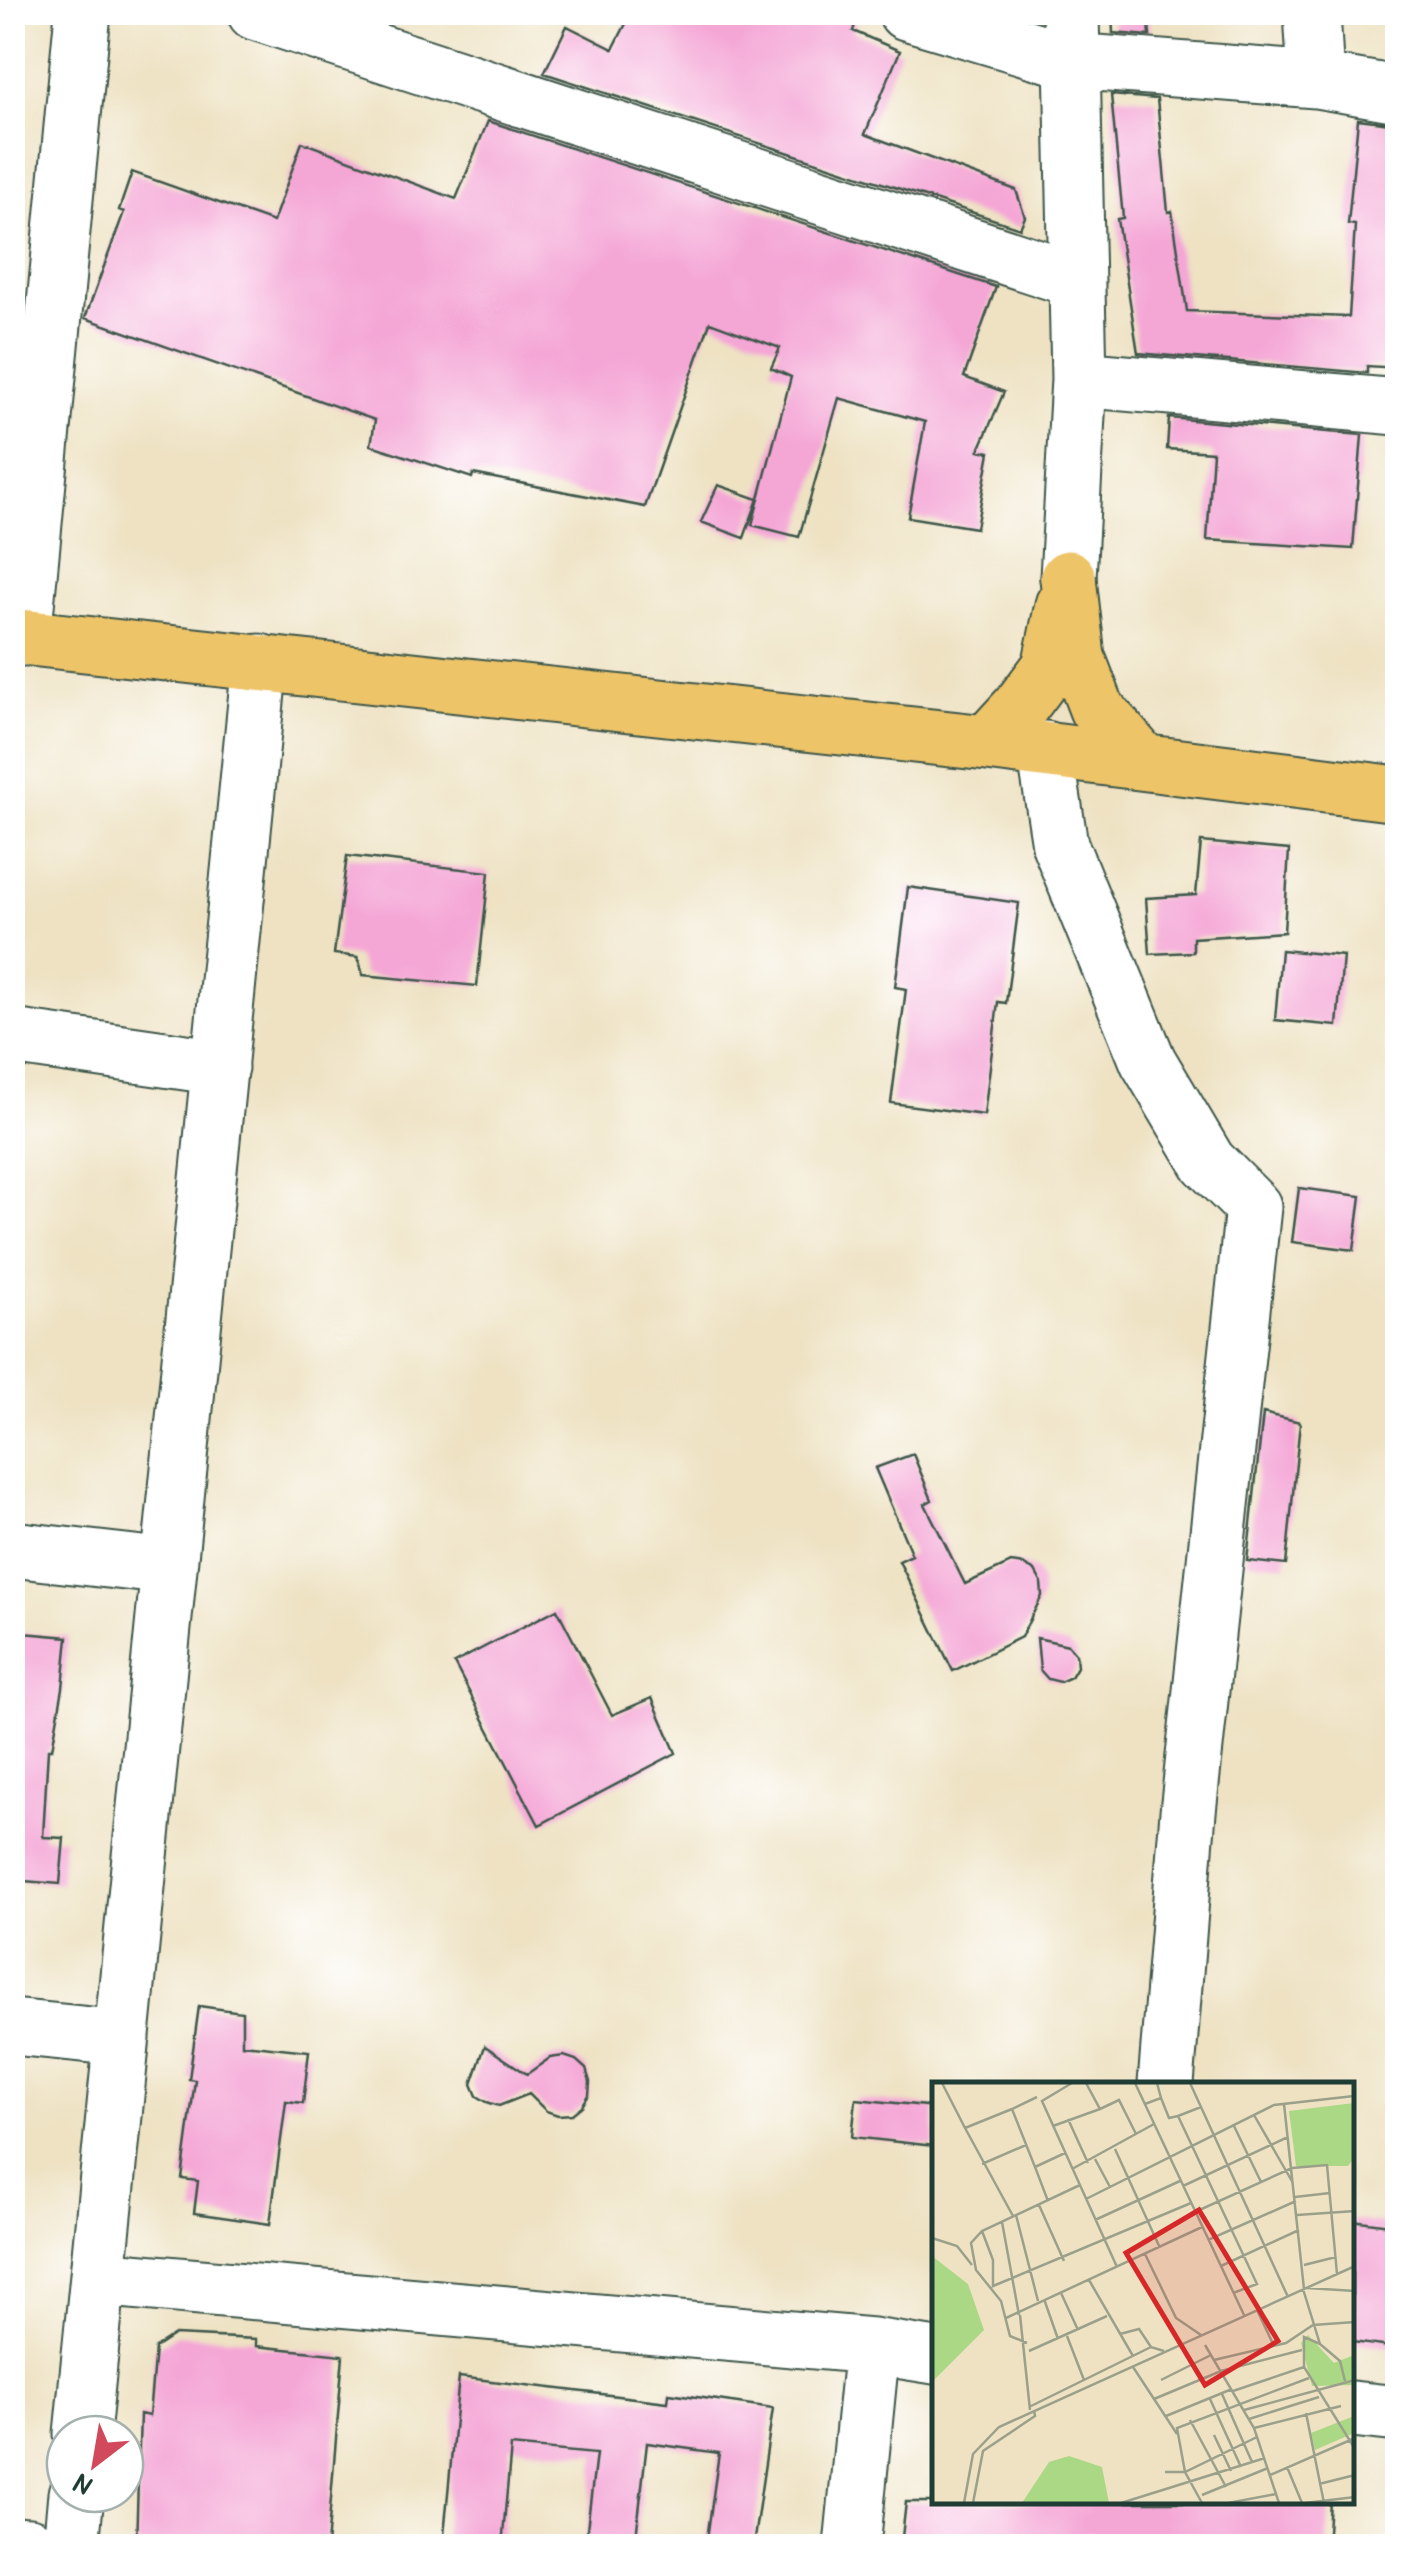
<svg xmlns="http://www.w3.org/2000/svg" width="1410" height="2559" font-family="'Patrick Hand',sans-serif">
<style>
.building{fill:#f4a6d5}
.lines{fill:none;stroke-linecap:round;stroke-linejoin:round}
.minor-casing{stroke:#3e5649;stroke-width:59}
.major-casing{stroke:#3e5649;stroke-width:59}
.minor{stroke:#fff;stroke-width:55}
.major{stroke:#eec469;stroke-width:55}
.inset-road{fill:none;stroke:#9ba08a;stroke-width:2.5}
.view{fill:#d62828;fill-opacity:0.15;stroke:#d62828;stroke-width:5}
.inset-edge{fill:none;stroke:#1f3d34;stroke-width:5}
</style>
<rect width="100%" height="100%" fill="#fff"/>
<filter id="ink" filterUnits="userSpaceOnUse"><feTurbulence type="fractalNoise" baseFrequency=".01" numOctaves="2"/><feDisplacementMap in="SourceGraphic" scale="20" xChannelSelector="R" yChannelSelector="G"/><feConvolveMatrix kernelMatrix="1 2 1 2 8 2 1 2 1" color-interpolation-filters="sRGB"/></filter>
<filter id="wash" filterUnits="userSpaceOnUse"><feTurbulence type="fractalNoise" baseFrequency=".0048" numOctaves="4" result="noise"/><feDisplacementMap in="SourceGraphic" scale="40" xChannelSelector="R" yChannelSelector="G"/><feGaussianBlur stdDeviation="2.25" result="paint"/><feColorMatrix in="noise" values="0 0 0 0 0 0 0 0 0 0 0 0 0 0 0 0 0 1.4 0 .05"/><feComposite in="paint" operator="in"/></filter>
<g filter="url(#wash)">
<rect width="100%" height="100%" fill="#eee2c3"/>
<g id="blocks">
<path class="building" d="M 632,12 L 822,12 L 856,22 L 853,31 L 900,51 L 865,134 L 1016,190 L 1025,217 L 1020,228 L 544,73 L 567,26 L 613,49 Z
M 1112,12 L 1148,12 L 1150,36 L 1113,33 Z
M 1111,95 L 1157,99 L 1168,212 L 1172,211 L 1187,311 L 1349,317 L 1355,225 L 1348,224 L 1358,119 L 1398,124 L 1398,368 L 1367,366 L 1367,373 L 1138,353 L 1117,219 L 1123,218 Z
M 488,121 L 996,287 L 964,377 L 1004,392 L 979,450 L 990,452 L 976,528 L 908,517 L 925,422 L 839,398 L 799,537 L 752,525 L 791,377 L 771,368 L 780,348 L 710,322 L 645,507 L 473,474 L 472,478 L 371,445 L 375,420 L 85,318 L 124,212 L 119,210 L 132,172 L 273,222 L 302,142 L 456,199 Z
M 1169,418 L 1362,435 L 1353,549 L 1207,540 L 1213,452 L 1167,449 Z
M 718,485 L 758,499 L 744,538 L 701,522 Z
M 1201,842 L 1289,850 L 1284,932 L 1193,938 L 1193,952 L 1150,954 L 1146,898 L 1196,895 Z
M 347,856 L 489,872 L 477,986 L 363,975 L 358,957 L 334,954 Z
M 908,887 L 1019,903 L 1006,1003 L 998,1002 L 984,1115 L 891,1103 L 906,989 L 895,987 Z
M 1281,950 L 1343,956 L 1337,1026 L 1275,1020 Z
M 1299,1188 L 1361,1196 L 1354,1250 L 1292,1242 Z
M 1263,1413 L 1300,1422 L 1286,1565 L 1247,1561 Z
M 913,1454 L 932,1500 L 925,1504 L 965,1584 L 1011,1563 L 1024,1565 L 1035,1571 L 1041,1582 L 1042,1596 L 1021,1637 L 953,1671 L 899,1561 L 912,1555 L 875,1468 Z
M 557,1609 L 612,1715 L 652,1698 L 676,1753 L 539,1825 L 454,1663 Z
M 12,1632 L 68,1637 L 63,1688 L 52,1749 L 48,1749 L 43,1837 L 64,1838 L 60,1884 L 12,1880 Z
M 1037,1638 L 1068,1645 L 1076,1654 L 1077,1667 L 1071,1677 L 1060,1682 L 1048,1679 L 1040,1670 Z
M 199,2006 L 242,2012 L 242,2044 L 309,2051 L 303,2103 L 286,2101 L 270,2224 L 194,2213 L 198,2181 L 182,2179 L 195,2080 L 189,2079 Z
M 485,2046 L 527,2074 L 550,2058 L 564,2056 L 576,2060 L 586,2069 L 590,2082 L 589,2095 L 582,2106 L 572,2114 L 558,2115 L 546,2111 L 529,2094 L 499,2106 L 487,2102 L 477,2096 L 472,2084 Z
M 856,2099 L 935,2107 L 935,2146 L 852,2137 Z
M 1352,2220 L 1398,2226 L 1398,2348 L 1352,2342 Z
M 175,2335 L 256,2339 L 256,2346 L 343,2355 L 327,2546 L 136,2546 L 140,2414 L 149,2416 L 155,2348 Z
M 459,2377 L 668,2402 L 669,2393 L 773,2408 L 753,2546 L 706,2546 L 719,2453 L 647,2443 L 635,2546 L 585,2546 L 596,2454 L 511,2446 L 502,2546 L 443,2546 Z
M 906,2502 L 1330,2502 L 1327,2546 L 901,2546 Z"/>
</g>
</g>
<g filter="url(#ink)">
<use href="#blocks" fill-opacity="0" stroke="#3e5649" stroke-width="2.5"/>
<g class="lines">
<g class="minor-casing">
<path id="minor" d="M 255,12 L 1077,280
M 906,12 L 1071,61 L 1316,80 L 1398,94
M 1312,12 L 1316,80
M 1079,379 L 1398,407
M 1068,578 L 1079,379 L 1071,12
M 23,638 L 83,12
M 1045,749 L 1060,845 L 1148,1061 L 1208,1162 L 1253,1207 L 1188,1812 L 1166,2084
M 12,1037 L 220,1067
M 12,1549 L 169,1567
M 12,2027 L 122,2038
M 98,2278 L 872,2346 L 935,2356
M 1352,2409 L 1398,2414
M 82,2434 L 260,662
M 12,2545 L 29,2546
M 71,2546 L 76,2494
M 852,2546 L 872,2346"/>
</g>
<g class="major-casing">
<path id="major" d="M 1068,578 L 1077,657 L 1097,709 L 1143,762
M 12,636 L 987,743 L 1398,794
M 987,743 L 1020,707 L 1050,667 L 1063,605"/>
</g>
<use href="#minor" class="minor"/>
<use href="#major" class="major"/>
</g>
</g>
<g transform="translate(932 2082)">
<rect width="422" height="422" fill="#eee2c3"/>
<path d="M 422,21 L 422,76 L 416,84 L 364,84 L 357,29 ZM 0,174 L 36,202 L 52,248 L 0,300 ZM 376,253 L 402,281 L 422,273 L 422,303 L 380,304 L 369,261 ZM 422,334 L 422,351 L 383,368 L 379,351 ZM 137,374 L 170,385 L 177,421 L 90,421 L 117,380 Z" fill="#abd885"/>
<path class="inset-road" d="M 10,1 L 33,46M 140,1 L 110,19 L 185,185M 154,1 L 168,27 L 187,18 L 204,52M 203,1 L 312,233M 258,1 L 356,215M 229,16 L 237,36 L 246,34M 213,22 L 229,16 L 225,1M 352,22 L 372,207M 269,25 L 246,34 L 325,202 L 301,211M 80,27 L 33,46 L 81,134M 322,33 L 361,101M 136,37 L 156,81M 121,44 L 168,27M 302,44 L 329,100M 183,67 L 228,166M 163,77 L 178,105M 50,82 L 94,63M 103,85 L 80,27 L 105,15M 140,87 L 222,42M 251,104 L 356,55M 363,115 L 398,111M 154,117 L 342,23 L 422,14M 116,119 L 103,85 L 133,71M 107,123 L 132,179M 263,130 L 360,86 L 395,83 L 405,192M 84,133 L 106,219M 365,133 L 423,129M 163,138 L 248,99M 70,140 L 87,233M 50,149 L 61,178 L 61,204 L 259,121M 0,156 L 25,164 L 40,183M 276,158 L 364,119M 213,172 L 244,236 L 269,253M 372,183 L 404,175M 289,184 L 367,148M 157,198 L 201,274M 375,206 L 423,209M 371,207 L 388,262 L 408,279 L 413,299M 129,211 L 146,248M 112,217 L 126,257M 325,228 L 342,264M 88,233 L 98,328M 74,236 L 270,145M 188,252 L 207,247 L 219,265M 135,254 L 152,298M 95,261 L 78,254 L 69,219 L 44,188 L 39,161 L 50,149 L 148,103M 388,262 L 372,255 L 372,285 L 423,367M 273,263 L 322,346 L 347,421M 97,269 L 175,234M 282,278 L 354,261 L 381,243 L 423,240M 201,285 L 245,352M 229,298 L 279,273M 301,309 L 372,285M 290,312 L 320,380M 222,317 L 289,289 L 370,268M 278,317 L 309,385M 97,325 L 219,265 L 232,269M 312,328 L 423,298M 374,331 L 392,421M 234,334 L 300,307M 317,337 L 387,315M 258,338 L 294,405M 322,346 L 409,324M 282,353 L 299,389M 355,385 L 370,421M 233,390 L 253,390 L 325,355M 338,393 L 423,356M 387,402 L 423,393M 270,413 L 336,386M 32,421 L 41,372 L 67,345 L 423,184M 41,421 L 51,369 L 103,334 L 102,328M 189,421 L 333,376M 270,421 L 253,390 L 245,346 L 377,296M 296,421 L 344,412M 373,421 L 423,415"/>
<path class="view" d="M 267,128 L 346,259 L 273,303 L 194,171 Z"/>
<rect width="422" height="422" class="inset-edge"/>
</g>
<rect width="1410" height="2559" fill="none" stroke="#fff" stroke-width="50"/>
<g transform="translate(95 2464) rotate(211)"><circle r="48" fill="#ffffff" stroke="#a5b1ae" stroke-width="2.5"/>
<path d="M0-8L18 38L0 25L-18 38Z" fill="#d1495b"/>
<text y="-15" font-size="28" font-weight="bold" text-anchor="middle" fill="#1f3d34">N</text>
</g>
</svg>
